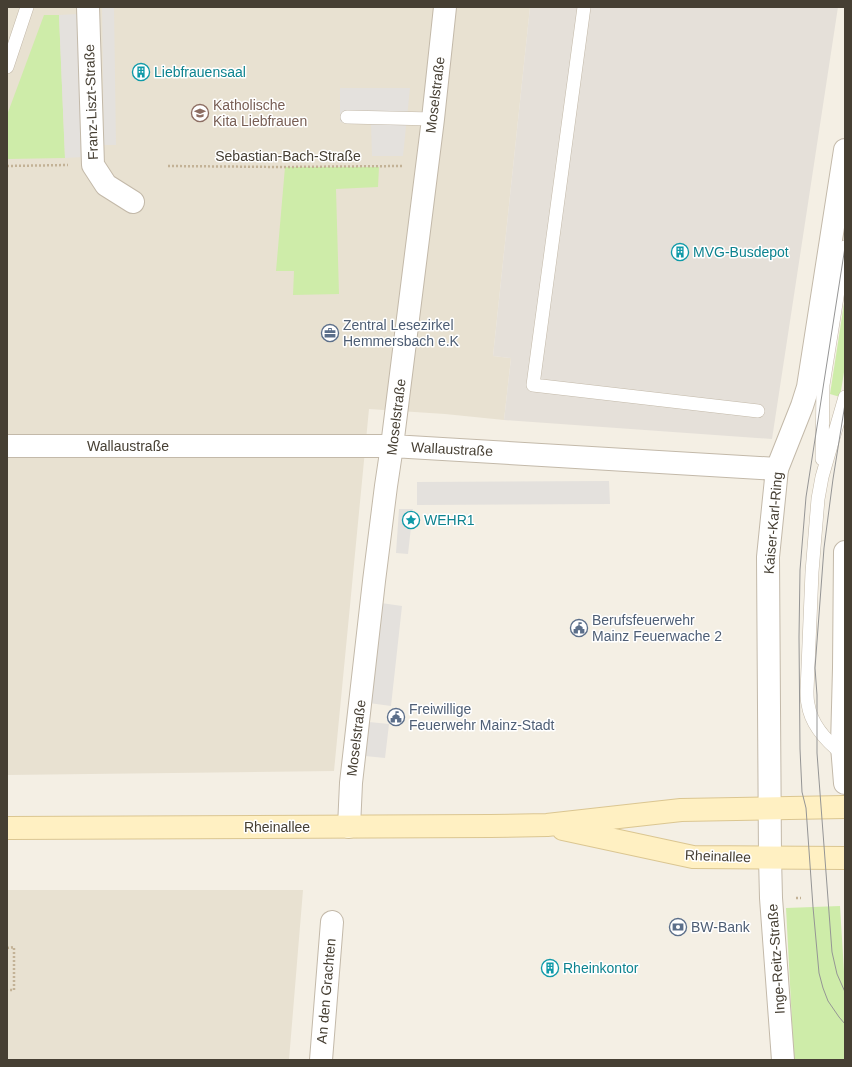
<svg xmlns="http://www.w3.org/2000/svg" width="852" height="1067" font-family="Arial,sans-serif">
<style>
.residential{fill:#e8e1d1}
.industrial{fill:#e5e0d9}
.green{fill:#ceeca9}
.parking{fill:#e4e1dd}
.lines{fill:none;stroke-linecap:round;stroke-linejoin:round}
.service-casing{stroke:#c3b9a9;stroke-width:14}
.minor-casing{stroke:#c3b9a9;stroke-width:24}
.tertiary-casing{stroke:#c3b9a9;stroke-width:24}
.secondary-casing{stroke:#dbc691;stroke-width:24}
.path{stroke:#c3b296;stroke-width:2.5;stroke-dasharray:2 2;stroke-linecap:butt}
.service{stroke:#fff;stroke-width:13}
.minor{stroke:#fff;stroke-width:22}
.tertiary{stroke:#fff;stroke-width:22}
.secondary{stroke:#fff0c2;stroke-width:22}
.tram{stroke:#959595;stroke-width:1}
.labels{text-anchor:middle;stroke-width:3;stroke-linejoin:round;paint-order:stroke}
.culture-label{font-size:14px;fill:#0d838f;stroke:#fff;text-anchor:start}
.street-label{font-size:14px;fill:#463f33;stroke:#fff}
.education-label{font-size:14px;fill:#785e54;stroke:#fff;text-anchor:start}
.service-label{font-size:14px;fill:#4e5e75;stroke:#fff;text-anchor:start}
</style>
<rect width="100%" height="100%" fill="#f4efe4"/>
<path class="residential" d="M 7,7 L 530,7 L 493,356 L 511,358 L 504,420 L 445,414 L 369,409 L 334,771 L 7,775 Z
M 7,890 L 303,890 L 289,1060 L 7,1060 Z"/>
<path class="industrial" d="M 530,7 L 838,7 L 772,439 L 504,420 L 511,358 L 493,356 Z"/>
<path class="green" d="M 44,15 L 59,15 L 65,158 L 7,159 L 7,115 Z
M 285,167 L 379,167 L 378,187 L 336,189 L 339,294 L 293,295 L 294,271 L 276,271 Z
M 845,297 L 845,366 L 840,397 L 830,394 Z
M 840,906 L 845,988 L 845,1060 L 794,1060 L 786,908 Z"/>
<path class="parking" d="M 102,7 L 114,7 L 116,145 L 104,145 Z
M 77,14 L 83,157 L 65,158 L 59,15 Z
M 340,88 L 410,88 L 403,156 L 372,156 L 371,124 L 344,123 L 340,122 Z
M 609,481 L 610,504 L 417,505 L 417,482 Z
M 399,509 L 413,509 L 408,554 L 396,553 Z
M 381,603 L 402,606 L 391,706 L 369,703 Z
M 369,722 L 389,724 L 385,758 L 365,756 Z"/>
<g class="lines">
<g class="service-casing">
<path id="service" d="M 584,7 L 533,385 L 758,411
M 7,67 L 27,7
M 347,117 L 433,119
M 822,459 L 823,385 L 845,247
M 844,755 C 827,742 811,725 808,704 C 807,700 807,695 807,691 L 812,572 L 818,499 L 822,477 L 845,397"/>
</g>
<g class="minor-casing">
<path id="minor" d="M 88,7 L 93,165 L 106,185 L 133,202
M 7,446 L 392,446 L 777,469
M 349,827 L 351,783 L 374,581 L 386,486 L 392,446 L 433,119 L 445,7
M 770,857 L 771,898 L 783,1060
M 321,1060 L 332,922"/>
</g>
<g class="tertiary-casing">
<path id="tertiary" d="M 845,552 L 844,668 L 842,746 L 845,783
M 770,857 L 768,557 L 777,469 L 802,406 L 808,387 L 845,150"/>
</g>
<g class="secondary-casing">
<path id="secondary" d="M 7,828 L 490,826 L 547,825 L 681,810 L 845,807
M 563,829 L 693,857 L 845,858"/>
</g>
<path class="path" d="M 7,166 L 68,165
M 168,166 L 280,167 L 402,166
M 796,898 L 801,898
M 7,948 L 14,947 L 14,990 L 7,990"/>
<use href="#service" class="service"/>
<use href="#minor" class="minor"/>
<use href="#tertiary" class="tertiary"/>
<use href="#secondary" class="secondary"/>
<path class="tram" d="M 845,247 L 806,497 L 800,570 L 799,637 L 800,749 L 802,792 L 806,808 L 813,907 L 819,973 L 823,988 L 828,1001 L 839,1017 L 845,1024
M 845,404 L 833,479 L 824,548 L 815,668 L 817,695 L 817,753 L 832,952 L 837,974 L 845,992"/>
</g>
<defs>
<g id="building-ring" transform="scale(0.9)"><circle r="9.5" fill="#fff" stroke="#0f9aa8" stroke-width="1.5"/><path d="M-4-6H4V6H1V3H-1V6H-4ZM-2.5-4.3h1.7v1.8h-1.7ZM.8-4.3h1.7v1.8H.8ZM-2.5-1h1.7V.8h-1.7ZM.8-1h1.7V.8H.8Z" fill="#0f9aa8"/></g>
<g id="school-ring" transform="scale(0.9)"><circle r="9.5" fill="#fff" stroke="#8d6e63" stroke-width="1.5"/><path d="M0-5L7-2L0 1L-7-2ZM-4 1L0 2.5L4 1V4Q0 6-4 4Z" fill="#8d6e63"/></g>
<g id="office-ring" transform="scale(0.9)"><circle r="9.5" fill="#fff" stroke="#5c6f8a" stroke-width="1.5"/><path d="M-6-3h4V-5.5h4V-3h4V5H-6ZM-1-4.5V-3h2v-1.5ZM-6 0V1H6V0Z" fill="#5c6f8a"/></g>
<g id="sight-ring" transform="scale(0.9)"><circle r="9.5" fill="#fff" stroke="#0f9aa8" stroke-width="1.5"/><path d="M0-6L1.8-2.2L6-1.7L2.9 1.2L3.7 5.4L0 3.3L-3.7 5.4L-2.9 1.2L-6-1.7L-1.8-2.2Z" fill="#0f9aa8"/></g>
<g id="civic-ring" transform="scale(0.9)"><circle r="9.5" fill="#fff" stroke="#5c6f8a" stroke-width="1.5"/><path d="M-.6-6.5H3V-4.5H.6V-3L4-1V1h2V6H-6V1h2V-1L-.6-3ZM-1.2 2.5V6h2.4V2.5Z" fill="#5c6f8a"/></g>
<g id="bank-ring" transform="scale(0.9)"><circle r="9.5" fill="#fff" stroke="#5c6f8a" stroke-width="1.5"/><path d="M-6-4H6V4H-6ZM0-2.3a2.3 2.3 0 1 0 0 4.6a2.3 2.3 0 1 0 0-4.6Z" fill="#5c6f8a"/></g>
</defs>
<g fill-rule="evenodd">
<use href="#building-ring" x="141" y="72"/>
<use href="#school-ring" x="200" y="113"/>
<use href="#building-ring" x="680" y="252"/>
<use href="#office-ring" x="330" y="333"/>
<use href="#sight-ring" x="411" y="520"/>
<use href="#civic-ring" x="579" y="628"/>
<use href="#civic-ring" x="396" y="717"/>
<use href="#bank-ring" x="678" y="927"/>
<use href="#building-ring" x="550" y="968"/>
</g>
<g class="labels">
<g class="culture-label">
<text x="154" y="77">Liebfrauensaal</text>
<text x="693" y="257">MVG-Busdepot</text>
<text x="424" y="525">WEHR1</text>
<text x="563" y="973">Rheinkontor</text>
</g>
<g class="street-label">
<text transform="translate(435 95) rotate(-83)" y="5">Moselstraße</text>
<text transform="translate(91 102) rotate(-92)" y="5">Franz-Liszt-Straße</text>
<text x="288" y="161">Sebastian-Bach-Straße</text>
<text transform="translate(396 417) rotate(-83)" y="5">Moselstraße</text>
<text x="128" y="451">Wallaustraße</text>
<text transform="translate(452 449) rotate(3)" y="5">Wallaustraße</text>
<text transform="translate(773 523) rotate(-85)" y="5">Kaiser-Karl-Ring</text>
<text transform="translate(356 738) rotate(-83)" y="5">Moselstraße</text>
<text x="277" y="832">Rheinallee</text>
<text transform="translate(718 856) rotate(2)" y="5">Rheinallee</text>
<text transform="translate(776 959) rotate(-94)" y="5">Inge-Reitz-Straße</text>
<text transform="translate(326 991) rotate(-85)" y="5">An den Grachten</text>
</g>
<g class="education-label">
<text x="213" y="110">Katholische<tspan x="213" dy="16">Kita Liebfrauen</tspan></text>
</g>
<g class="service-label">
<text x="343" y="330">Zentral Lesezirkel<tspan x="343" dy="16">Hemmersbach e.K</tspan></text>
<text x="592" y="625">Berufsfeuerwehr<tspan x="592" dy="16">Mainz Feuerwache 2</tspan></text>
<text x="409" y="714">Freiwillige<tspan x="409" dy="16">Feuerwehr Mainz-Stadt</tspan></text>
<text x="691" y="932">BW-Bank</text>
</g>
</g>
<rect width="852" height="1067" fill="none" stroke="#463f33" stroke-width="16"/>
</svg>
